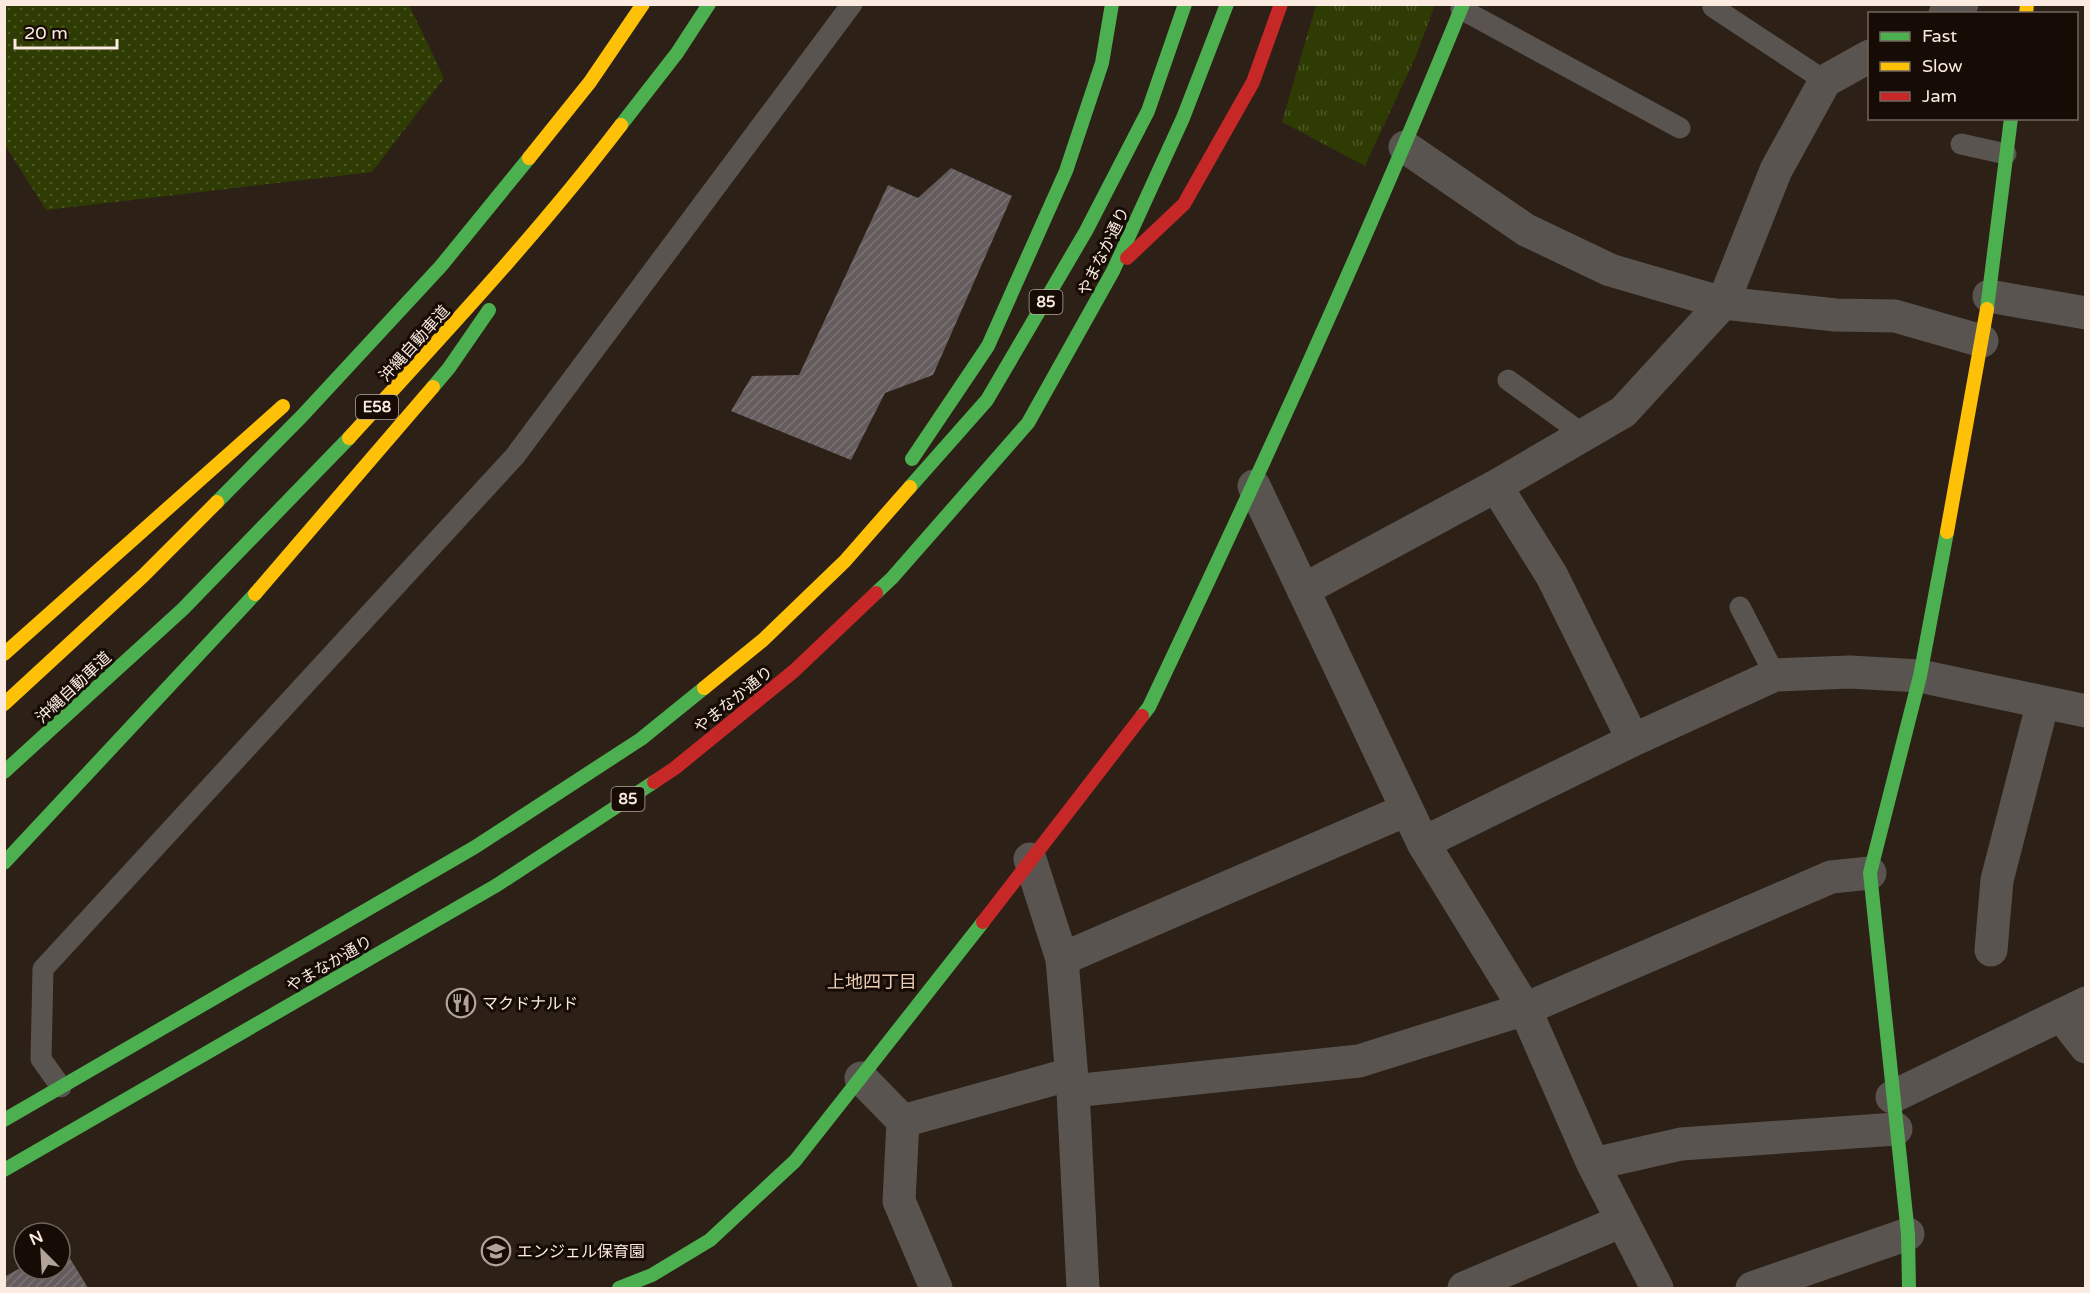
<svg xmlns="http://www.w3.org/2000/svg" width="2090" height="1293" font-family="'Varela Round','Noto Sans JP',sans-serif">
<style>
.grass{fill:url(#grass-dots)}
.park{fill:url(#park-tufts)}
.building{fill:url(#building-hatch)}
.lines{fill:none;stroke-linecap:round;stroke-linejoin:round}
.lane{stroke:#595450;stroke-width:21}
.street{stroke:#595450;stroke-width:33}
.fast{stroke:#4caf50;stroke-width:14}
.slow{stroke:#ffc107;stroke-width:14}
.jam{stroke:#c62828;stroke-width:14}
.labels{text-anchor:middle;stroke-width:6;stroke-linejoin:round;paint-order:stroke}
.shield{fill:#160c05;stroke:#b6a79e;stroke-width:1.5}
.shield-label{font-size:15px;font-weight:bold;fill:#faeae0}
.street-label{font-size:16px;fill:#faeae0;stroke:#160c05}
.poi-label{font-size:16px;fill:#faeae0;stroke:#160c05;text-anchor:start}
.neighbourhood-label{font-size:18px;fill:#eaccb7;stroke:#160c05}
</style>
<defs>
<pattern id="grass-dots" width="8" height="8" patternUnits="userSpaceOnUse" patternTransform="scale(1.5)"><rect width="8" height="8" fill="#2e3b03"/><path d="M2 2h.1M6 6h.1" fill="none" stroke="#4d5827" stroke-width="1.8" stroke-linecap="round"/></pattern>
<pattern id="park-tufts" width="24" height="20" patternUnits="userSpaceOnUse" patternTransform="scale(1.5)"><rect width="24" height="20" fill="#2e3b03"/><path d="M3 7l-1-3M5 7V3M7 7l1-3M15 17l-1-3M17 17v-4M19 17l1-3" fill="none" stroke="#4d5827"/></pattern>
<pattern id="building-hatch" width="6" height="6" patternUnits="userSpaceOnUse" patternTransform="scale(1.5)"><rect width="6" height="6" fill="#655c5d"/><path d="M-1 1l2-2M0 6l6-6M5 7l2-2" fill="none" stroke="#7c7474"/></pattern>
</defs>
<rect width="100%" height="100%" fill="#2d2017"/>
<path class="grass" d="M 5,4 L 409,5 L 444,78 L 372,172 L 46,210 L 5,145 Z"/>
<path class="park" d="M 1316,5 L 1435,5 L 1416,56 L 1365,166 L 1282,122 Z"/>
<path class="building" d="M 951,168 L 1012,196 L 933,375 L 885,393 L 851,460 L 731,411 L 752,376 L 799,375 L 888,185 L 918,198 Z
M 60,1242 L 88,1288 L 4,1288 L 4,1277 L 24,1266 L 24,1269 L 60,1269 Z"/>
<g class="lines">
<path class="lane" d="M 1713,7 L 1825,81
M 1461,9 L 1680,128
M 1961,144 L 2006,154
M 1508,380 L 1584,435
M 1740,607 L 1775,675
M 61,1087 L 41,1059 L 43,969 L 515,456 L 852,4"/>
<path class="street" d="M 1945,14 L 1962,4
M 1405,147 L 1526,230 L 1610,270 L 1723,303 L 1836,315 L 1895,316 L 1982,341
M 1989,296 L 2086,313
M 1254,486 L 1423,843 L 1525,1009 L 1593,1164 L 1657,1288
M 1496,486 L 1552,576 L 1633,740
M 1303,590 L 1496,486 L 1623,412 L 1723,303 L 1776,170 L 1825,81 L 1870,56
M 1423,843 L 1633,740 L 1775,675 L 1850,672 L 1920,676 L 2086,711
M 1030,859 L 1062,959 L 1073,1091 L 1083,1288
M 1991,950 L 1997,880 L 2043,702
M 1062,959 L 1406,810
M 2061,1015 L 2086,1047
M 861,1078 L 903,1121 L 899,1201 L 936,1288
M 1073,1091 L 1359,1061 L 1525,1009 L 1831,877 L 1870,873
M 1892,1097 L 2086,1003
M 903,1121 L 1071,1074
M 1593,1164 L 1681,1144 L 1896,1129
M 1464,1288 L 1622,1221
M 1752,1288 L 1908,1234"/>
<path class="fast" d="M 621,125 L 677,53 L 709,4
M 1987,309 L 2011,118
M 433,387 L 449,368 L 489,310
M 912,459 L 988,346 L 1066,171 L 1102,63 L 1112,4
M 910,487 L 987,400 L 1086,231 L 1148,111 L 1185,4
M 217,502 L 302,416 L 441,266 L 529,158
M 876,593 L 892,578 L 1028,423 L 1113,271 L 1183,118 L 1227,4
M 1142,716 L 1149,707 C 1259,475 1366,242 1463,4
M 4,772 L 183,609 L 349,438
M 4,863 L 255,594
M 4,1120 L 475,847 L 641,739 L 704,688
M 4,1170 L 497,885 L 654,782
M 619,1288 L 652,1275 L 710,1240 L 795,1161 L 983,922
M 1909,1288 L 1908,1234 L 1870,873 L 1920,676 L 1947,532"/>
<path class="slow" d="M 2026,14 L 2027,4
M 529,158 L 590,82 L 643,4
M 349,438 C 442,336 537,235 621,125
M 1947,532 L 1987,309
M 255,594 L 433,387
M 4,654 L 283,406
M 704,688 L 763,640 L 845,561 L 910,487
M 4,704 L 143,576 L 217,502"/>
<path class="jam" d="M 1127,258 L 1184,204 L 1253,82 L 1281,4
M 654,782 L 675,768 L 794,671 L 876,593
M 983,922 L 1142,716"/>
</g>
<defs>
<g id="restaurant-ring" transform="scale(1.5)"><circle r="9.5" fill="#160c05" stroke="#b2a39a" stroke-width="1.5"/><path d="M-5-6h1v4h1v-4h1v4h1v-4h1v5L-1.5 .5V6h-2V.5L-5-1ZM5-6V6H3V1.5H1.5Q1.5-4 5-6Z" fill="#b2a39a"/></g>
<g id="school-ring" transform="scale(1.5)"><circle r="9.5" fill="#160c05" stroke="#b2a39a" stroke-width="1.5"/><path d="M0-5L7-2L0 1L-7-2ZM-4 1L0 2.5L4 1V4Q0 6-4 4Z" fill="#b2a39a"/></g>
</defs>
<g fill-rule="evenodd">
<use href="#restaurant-ring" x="461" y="1003"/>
<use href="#school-ring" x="496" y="1251"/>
</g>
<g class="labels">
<g class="shield">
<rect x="1029.5" y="290" width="33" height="24" rx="4.5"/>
<rect x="356" y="395" width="42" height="24" rx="4.5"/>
<rect x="611.5" y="787" width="33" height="24" rx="4.5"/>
</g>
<g class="shield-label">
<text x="1046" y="307">85</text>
<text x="377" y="412">E58</text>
<text x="628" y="804">85</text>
</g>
<g class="street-label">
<text transform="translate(1103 251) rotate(-64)" y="6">やまなか通り</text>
<text transform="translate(414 343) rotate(-48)" y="6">沖縄自動車道</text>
<text transform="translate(73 687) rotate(-43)" y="6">沖縄自動車道</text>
<text transform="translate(733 699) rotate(-39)" y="6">やまなか通り</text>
<text transform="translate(329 963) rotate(-30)" y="6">やまなか通り</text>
</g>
<g class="poi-label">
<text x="482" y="1009">マクドナルド</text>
<text x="517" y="1257">エンジェル保育園</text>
</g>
<g class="neighbourhood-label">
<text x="872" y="988">上地四丁目</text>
</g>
</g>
<rect width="2090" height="1293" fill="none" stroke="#faeae0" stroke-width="12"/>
<rect x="1868" y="12" width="210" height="108" fill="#160c05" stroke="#71655d" stroke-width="1.5"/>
<rect x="1880" y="32" width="30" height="9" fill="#4caf50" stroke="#71655d" stroke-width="1.5"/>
<text x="1922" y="42" font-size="18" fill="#faeae0">Fast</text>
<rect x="1880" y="62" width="30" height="9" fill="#ffc107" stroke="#71655d" stroke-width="1.5"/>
<text x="1922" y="72" font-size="18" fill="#faeae0">Slow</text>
<rect x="1880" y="92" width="30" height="9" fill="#c62828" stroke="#71655d" stroke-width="1.5"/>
<text x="1922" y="102" font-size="18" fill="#faeae0">Jam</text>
<g transform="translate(42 1251) rotate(336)"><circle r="28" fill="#160c05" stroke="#71655d" stroke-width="1.5"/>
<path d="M0-4.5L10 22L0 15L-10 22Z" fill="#b2a39a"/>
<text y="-9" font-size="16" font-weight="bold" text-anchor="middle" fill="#faeae0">N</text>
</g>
<path d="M15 39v9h102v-9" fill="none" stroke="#faeae0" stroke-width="3"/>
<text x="24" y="39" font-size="18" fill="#faeae0" stroke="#160c05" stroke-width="4.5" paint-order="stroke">20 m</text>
</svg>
